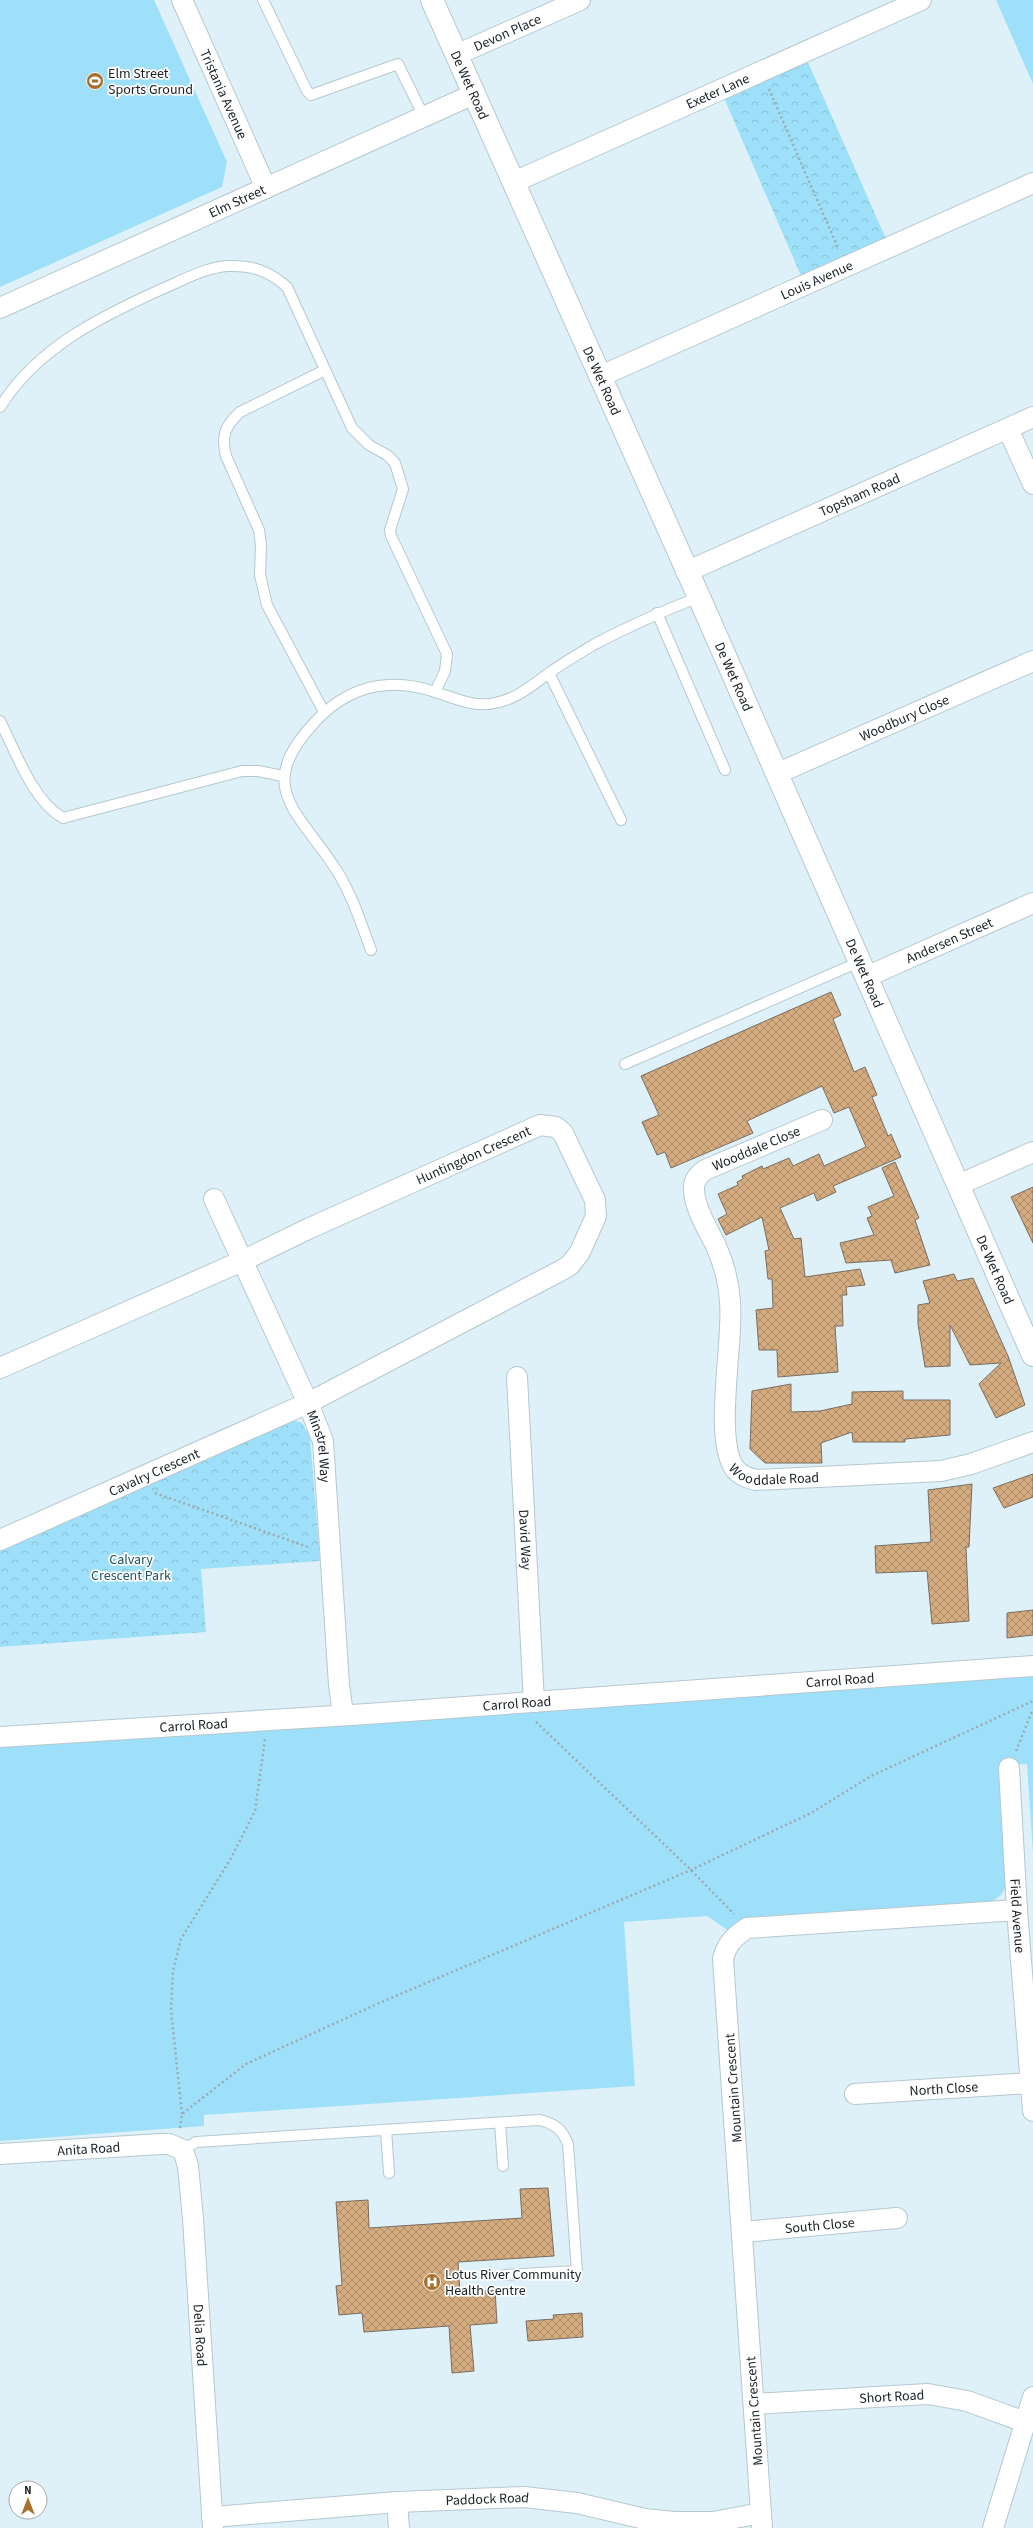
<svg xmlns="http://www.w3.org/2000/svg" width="1033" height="2528" font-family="'Source Sans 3',sans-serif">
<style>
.grass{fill:#9ee0f9}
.forest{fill:url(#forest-crowns)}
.building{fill:url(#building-cross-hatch);stroke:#786d61}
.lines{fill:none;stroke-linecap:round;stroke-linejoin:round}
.service-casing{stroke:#b5c8cf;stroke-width:12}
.minor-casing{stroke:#b5c8cf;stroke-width:22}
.tertiary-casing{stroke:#b5c8cf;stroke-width:24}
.path{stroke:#9baab0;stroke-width:2.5;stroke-dasharray:2 3;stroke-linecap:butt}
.service{stroke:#fff;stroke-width:10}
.minor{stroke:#fff;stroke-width:20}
.tertiary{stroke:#fff;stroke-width:22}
.labels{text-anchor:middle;stroke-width:3.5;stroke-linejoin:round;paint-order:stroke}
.street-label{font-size:14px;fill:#192023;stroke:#fff}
.poi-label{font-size:14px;fill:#192023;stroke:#fff;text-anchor:start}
.park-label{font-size:14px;fill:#205769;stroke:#fff}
</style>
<defs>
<pattern id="forest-crowns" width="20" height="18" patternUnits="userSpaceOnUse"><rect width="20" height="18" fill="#9ee0f9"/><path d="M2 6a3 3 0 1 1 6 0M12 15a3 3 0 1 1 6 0" fill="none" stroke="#88c0d5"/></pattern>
<pattern id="building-cross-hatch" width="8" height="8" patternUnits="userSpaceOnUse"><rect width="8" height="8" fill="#d5ac7f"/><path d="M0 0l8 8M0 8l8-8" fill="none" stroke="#ac8c68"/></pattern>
</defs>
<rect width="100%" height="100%" fill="#def1f9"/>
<path class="grass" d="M 0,0 L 154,0 L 227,162 L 222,187 L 0,287 Z
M 996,0 L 1033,0 L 1033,84 Z
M 1033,1676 L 1033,1853 L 1027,1764 L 1000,1765 C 1000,1794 1015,1864 1005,1888 C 1002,1895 997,1899 990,1902 L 729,1931 L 707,1916 L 624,1922 L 635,2086 L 204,2115 L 204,2126 L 0,2141 L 0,1742 Z"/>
<path class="forest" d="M 807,60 L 887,241 L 802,278 L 724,98 Z
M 292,1420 L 302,1423 L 310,1437 L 320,1561 L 201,1569 L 206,1632 L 0,1647 L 0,1549 Z"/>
<path class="building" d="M 831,992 L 841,1015 L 833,1019 L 854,1072 L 865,1067 L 877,1095 L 872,1097 L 888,1136 L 891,1134 L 901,1157 L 833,1186 L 836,1192 L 817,1201 L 814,1193 L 780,1208 L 794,1239 L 801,1238 L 805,1277 L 860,1269 L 865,1285 L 846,1287 L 847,1295 L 842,1295 L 843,1326 L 835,1326 L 838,1372 L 778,1377 L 777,1350 L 759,1350 L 756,1310 L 773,1308 L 772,1279 L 768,1279 L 765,1251 L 769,1250 L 762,1217 L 726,1235 L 718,1219 L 727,1214 L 718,1194 L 738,1185 L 737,1182 L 743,1179 L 742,1176 L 762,1166 L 763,1169 L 789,1158 L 793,1166 L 819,1154 L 824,1166 L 866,1147 L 849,1107 L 834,1113 L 822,1086 L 747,1121 L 753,1133 L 671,1168 L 665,1152 L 657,1155 L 642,1122 L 659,1115 L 641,1076 Z
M 895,1162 L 919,1218 L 915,1220 L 930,1265 L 895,1273 L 891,1260 L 846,1263 L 840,1243 L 874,1235 L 867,1218 L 872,1216 L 868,1207 L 894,1196 L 882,1168 Z
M 1033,1187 L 1033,1243 L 1011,1197 Z
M 954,1274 L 957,1281 L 973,1278 L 1008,1356 L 1025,1405 L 996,1418 L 979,1384 L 1001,1363 L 970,1365 L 950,1325 L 950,1366 L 925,1367 L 918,1324 L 918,1305 L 930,1303 L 923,1281 Z
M 791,1384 L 791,1412 L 820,1411 L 852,1404 L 852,1392 L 903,1391 L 903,1400 L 950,1400 L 950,1435 L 905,1439 L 905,1442 L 853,1442 L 852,1432 L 821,1443 L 822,1463 L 765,1463 L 750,1449 L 752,1391 Z
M 1033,1474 L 1033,1497 L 1004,1508 L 993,1488 Z
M 972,1484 L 969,1547 L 966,1547 L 969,1621 L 932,1624 L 927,1571 L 876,1573 L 875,1546 L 931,1542 L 928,1490 Z
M 1033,1610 L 1033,1635 L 1007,1638 L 1007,1613 Z
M 548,2188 L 554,2256 L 458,2262 L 460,2293 L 495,2290 L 497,2323 L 470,2325 L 474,2371 L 452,2373 L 449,2326 L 364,2332 L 362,2313 L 339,2315 L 336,2286 L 342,2285 L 336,2202 L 368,2200 L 369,2228 L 522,2218 L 520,2189 Z
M 582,2313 L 583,2337 L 528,2341 L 526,2321 L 554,2319 L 553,2315 Z"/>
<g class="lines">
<g class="service-casing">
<path id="service" d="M 263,0 L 307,91 L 311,95 L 398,64 L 424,117
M 0,407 C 38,347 100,317 162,289 C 183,280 206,267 228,266 C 252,265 269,271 287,287 L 352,428 L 369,445 L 387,455 L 395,463 L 403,489 L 390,530 L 391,536 L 447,654 L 445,671 L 435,692
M 657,613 L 725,770
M 549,673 L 621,820
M 324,712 L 267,605 L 260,575 L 261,545 L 259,530 L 226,456 C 221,436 225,426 240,412 L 325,370
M 0,721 C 16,752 32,800 63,818 L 242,771 L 258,771 L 283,776
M 371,950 C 361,923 352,895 337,871 C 299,811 252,788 316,721 C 334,701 360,686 388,685 C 404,684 420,687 435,692 C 455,698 474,708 495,703 C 518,698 530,687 549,673 C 563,663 580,653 595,644 C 629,626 663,611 699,597
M 625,1064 L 859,962
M 500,2123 L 503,2166
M 386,2130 L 389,2173
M 183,2150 L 196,2142 L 539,2120 C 554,2123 562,2129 568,2144 L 577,2271 L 505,2275"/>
</g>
<g class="minor-casing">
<g id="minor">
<path id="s1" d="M 182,0 L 266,188"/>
<path id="s2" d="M 456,55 L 580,0"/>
<path id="s3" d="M 514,182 L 921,0"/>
<path id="s4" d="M 0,308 L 474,94"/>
<path id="s5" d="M 601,376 L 1033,183"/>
<path d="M 1008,429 L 1033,484"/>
<path id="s6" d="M 686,572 L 1033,417"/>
<path id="s7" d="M 776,774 L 1033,661"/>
<path id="s8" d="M 866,977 L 1033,903"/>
<path id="s9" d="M 822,1120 L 705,1170 C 698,1175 693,1181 694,1190 C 695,1210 708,1229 716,1246 C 724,1264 729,1284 730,1302 C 734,1341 713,1439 735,1469 C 741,1476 748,1478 756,1480 L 941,1471 L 971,1464 L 1033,1442"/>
<path d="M 958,1185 L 1033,1152"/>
<path id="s10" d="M 214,1199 L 308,1403 L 323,1441 L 339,1685 L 343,1714"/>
<path id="s11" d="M 0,1368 L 242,1261 L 310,1228 L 540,1125 L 556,1127 L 563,1133 L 595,1200 L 596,1216 L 580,1252 L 570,1265 L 562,1270 L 308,1403 L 0,1540"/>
<path id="s12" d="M 517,1377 L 534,1702"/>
<path id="s13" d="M 0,1737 L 367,1714 L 1033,1666"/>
<path id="s14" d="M 1009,1768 L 1017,1910 L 1033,2111"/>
<path id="s15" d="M 855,2094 L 1031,2083"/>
<path id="s16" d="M 0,2154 L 161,2144 L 169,2144 L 183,2150 L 188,2166 L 193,2219 L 213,2528"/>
<path id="s17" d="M 743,2232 L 897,2218"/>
<path id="s18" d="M 754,2404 L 928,2394 L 967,2401 L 1025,2422"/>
<path d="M 397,2502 L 399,2528"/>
<path id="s19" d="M 212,2517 L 397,2502 L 524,2497 L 577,2503 L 645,2519 L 674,2522 L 713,2522 L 761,2513"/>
<path d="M 762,2528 L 723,1959 C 727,1943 734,1937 747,1928 L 1017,1910"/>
<path d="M 993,2528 L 1033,2397"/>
</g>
</g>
<g class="tertiary-casing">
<g id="tertiary">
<path id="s20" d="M 432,0 L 699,597 L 1033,1355"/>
</g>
</g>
<path class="path" d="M 769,89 L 838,248
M 155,1493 L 311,1548
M 536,1722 L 691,1870 L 734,1914
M 1016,1751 L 1033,1709
M 182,2114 L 171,2010 L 173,1971 L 181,1939 L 230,1860 L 255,1811 L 265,1739
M 180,2128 L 182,2114 L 246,2064 L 377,2004 L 691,1870 L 811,1813 L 871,1776 L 1033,1701"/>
<use href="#service" class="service"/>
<use href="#minor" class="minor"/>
<use href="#tertiary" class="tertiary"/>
</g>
<defs>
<g id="stadium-disc" transform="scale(0.9)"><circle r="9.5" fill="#a7702c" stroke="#fff"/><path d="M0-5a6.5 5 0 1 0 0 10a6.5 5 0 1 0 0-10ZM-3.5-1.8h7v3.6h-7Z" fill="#fff"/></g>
<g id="hospital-disc" transform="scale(0.9)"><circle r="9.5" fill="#a7702c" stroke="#fff"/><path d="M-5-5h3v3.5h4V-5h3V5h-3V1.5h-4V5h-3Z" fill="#fff"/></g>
</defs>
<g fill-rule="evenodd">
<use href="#stadium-disc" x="95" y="81"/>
<use href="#hospital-disc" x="432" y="2282"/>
</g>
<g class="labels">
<g class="street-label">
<text dy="5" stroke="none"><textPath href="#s2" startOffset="56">Devon Place</textPath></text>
<text dy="5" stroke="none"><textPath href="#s20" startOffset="93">De Wet Road</textPath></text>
<text dy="5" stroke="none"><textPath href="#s3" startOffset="223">Exeter Lane</textPath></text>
<text dy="5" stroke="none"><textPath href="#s1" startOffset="103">Tristania Avenue</textPath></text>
<text dy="5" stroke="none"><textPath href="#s4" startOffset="260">Elm Street</textPath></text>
<text dy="5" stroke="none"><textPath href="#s5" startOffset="236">Louis Avenue</textPath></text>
<text dy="5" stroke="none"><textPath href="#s20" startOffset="417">De Wet Road</textPath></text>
<text dy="5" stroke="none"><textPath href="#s6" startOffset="190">Topsham Road</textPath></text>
<text dy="5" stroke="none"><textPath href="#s20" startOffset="741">De Wet Road</textPath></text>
<text dy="5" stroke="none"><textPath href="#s7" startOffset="140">Woodbury Close</textPath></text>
<text dy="5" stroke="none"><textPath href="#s8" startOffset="91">Andersen Street</textPath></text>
<text dy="5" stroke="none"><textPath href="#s20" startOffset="1065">De Wet Road</textPath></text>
<text transform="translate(756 1148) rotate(-23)" y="5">Wooddale Close</text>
<text dy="5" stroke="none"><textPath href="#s11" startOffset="519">Huntingdon Crescent</textPath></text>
<text dy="5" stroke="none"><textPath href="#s20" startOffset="1389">De Wet Road</textPath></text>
<text dy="5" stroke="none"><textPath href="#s10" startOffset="270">Minstrel Way</textPath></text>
<text dy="5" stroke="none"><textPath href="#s9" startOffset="480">Wooddale Road</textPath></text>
<text transform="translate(154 1472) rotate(-24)" y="5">Cavalry Crescent</text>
<text dy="5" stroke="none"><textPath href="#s12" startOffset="163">David Way</textPath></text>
<text dy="5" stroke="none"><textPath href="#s13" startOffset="842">Carrol Road</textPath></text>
<text dy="5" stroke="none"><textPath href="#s13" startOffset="518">Carrol Road</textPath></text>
<text dy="5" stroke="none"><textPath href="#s13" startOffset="194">Carrol Road</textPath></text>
<text dy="5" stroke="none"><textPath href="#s14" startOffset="148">Field Avenue</textPath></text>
<text transform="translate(733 2088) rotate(-94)" y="5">Mountain Crescent</text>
<text dy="5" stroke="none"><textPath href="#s15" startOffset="89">North Close</textPath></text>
<text dy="5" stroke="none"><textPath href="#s16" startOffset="89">Anita Road</textPath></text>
<text dy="5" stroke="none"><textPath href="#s17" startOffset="77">South Close</textPath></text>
<text dy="5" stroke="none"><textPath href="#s16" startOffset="371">Delia Road</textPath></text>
<text dy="5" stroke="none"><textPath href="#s18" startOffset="138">Short Road</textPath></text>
<text transform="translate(754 2411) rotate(-94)" y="5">Mountain Crescent</text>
<text dy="5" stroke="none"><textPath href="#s19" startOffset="276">Paddock Road</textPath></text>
</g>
<g class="poi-label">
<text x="108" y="78">Elm Street<tspan x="108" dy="16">Sports Ground</tspan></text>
<text x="445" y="2279">Lotus River Community<tspan x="445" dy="16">Health Centre</tspan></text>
</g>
<g class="park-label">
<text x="131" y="1564">Calvary<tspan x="131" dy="16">Crescent Park</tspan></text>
</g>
</g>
<g transform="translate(28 2500)"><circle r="19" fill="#ffffff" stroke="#a3a6a7"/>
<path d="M0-3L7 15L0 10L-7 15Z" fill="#a7702c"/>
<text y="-6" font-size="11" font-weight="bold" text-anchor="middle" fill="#192023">N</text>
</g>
</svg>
